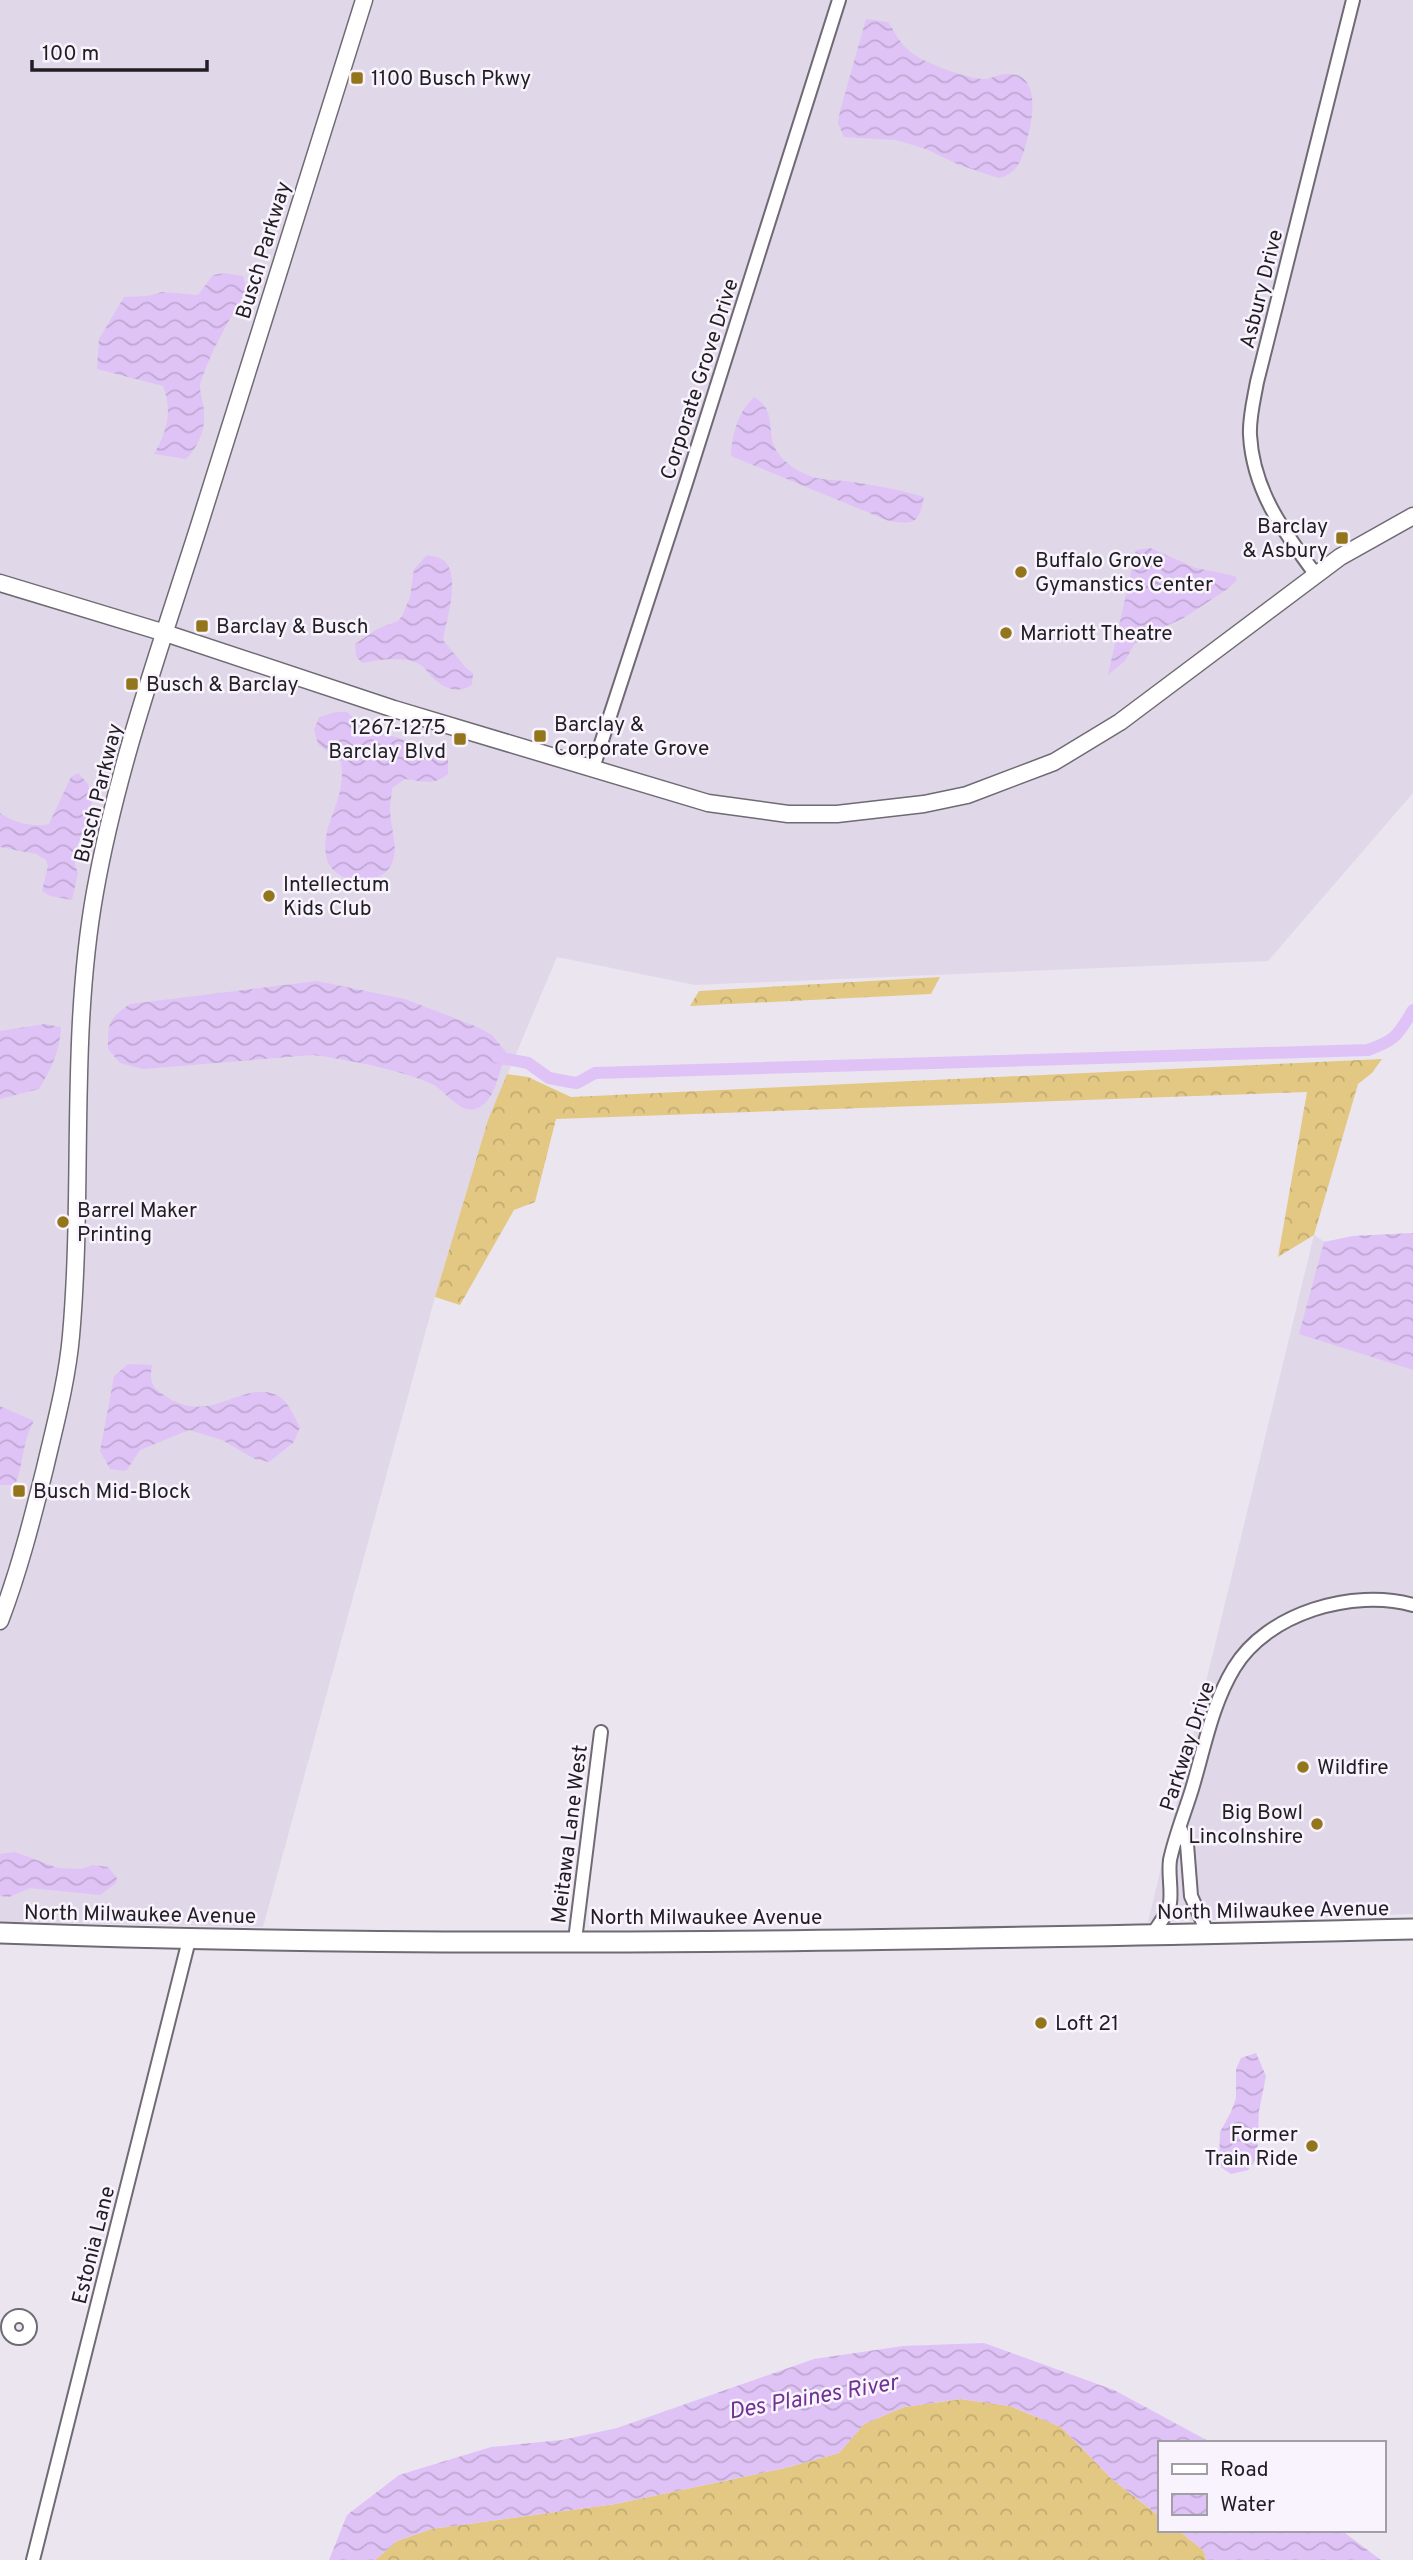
<svg xmlns="http://www.w3.org/2000/svg" width="1413" height="2560" font-family="Overpass,sans-serif">
<style>
.built{fill:#e0d7e8}
.forest{fill:url(#forest-crowns)}
.water{fill:url(#water-waves)}
.lines{fill:none;stroke-linecap:round;stroke-linejoin:round}
.canal{stroke:#dfc3f6;stroke-width:12}
.street-casing{stroke:#6f6a73;stroke-width:16}
.secondary-casing{stroke:#6f6a73;stroke-width:19}
.primary-casing{stroke:#6f6a73;stroke-width:23}
.street{stroke:#fff;stroke-width:12}
.secondary{stroke:#fff;stroke-width:16}
.primary{stroke:#fff;stroke-width:19}
.poi-dot{fill:#93751c;stroke:#f9f3fe;stroke-width:2.5}
.labels{text-anchor:middle;stroke-width:5;stroke-linejoin:round;paint-order:stroke}
.poi-label{font-size:21px;fill:#201e22;stroke:#f9f3fe;text-anchor:start}
.street-label{font-size:21px;fill:#201e22;stroke:#f9f3fe}
.water-label{font-size:23px;font-style:italic;fill:#6e3393;stroke:#f9f3fe}
</style>
<defs>
<pattern id="forest-crowns" width="20" height="18" patternUnits="userSpaceOnUse" patternTransform="scale(1.75)"><rect width="20" height="18" fill="#e3c883"/><path d="M2 6a3 3 0 1 1 6 0M12 15a3 3 0 1 1 6 0" fill="none" stroke="#c2ab71"/></pattern>
<pattern id="water-waves" width="16" height="10" patternUnits="userSpaceOnUse" patternTransform="scale(1.75)"><rect width="16" height="10" fill="#dfc3f6"/><path d="M0 5q4-4 8 0t8 0" fill="none" stroke="#bfa7d3"/></pattern>
</defs>
<rect width="100%" height="100%" fill="#ebe5f0"/>
<path class="built" d="M 0,0 L 1413,0 L 1413,793 L 1268,961 L 695,985 L 557,957 L 488,1120 L 435,1297 L 263,1927 L 0,1922 Z
M 1413,1233 L 1413,1914 L 1148,1922 L 1314,1235 L 1325,1242 L 1353,1236 Z"/>
<path class="forest" d="M 940,977 L 931,994 L 690,1006 L 699,991 Z
M 1382,1059 L 1372,1073 L 1358,1084 L 1314,1235 L 1278,1257 L 1307,1092 L 556,1119 L 535,1202 L 514,1210 L 460,1305 L 435,1297 L 488,1120 L 507,1074 L 528,1077 L 571,1097 Z
M 961,2399 L 1010,2406 L 1061,2427 L 1113,2480 L 1159,2516 L 1159,2530 L 1178,2530 L 1204,2551 L 1206,2560 L 375,2560 L 397,2541 L 431,2529 L 615,2504 L 785,2468 L 839,2453 L 864,2424 L 904,2407 Z"/>
<path class="water" d="M 866,19 L 888,22 C 894,30 899,42 907,49 C 922,63 961,76 981,79 C 990,80 998,74 1007,74 C 1043,72 1032,123 1026,144 C 1022,160 1017,174 998,178 L 957,164 L 926,149 L 896,140 L 844,137 L 838,123 L 840,111 Z
M 224,273 L 243,276 L 247,290 C 230,318 213,347 202,378 C 198,388 201,394 203,404 C 207,425 201,444 186,459 L 154,454 C 167,432 173,410 163,386 L 97,369 L 99,339 L 124,297 L 147,296 L 162,292 L 198,295 L 213,275 Z
M 754,397 C 779,411 764,434 778,453 C 784,462 797,471 808,475 C 818,480 833,480 845,481 C 872,485 898,489 924,497 C 919,524 914,525 889,521 L 731,456 C 732,434 738,412 754,397 Z
M 1150,548 L 1196,568 L 1235,576 L 1237,580 L 1226,590 L 1182,619 L 1147,634 L 1133,646 L 1125,661 L 1108,675 L 1136,550 Z
M 427,555 C 432,556 439,557 443,560 C 462,574 446,620 443,640 L 466,668 L 473,673 L 472,685 C 458,694 445,689 433,678 C 427,673 425,666 417,663 C 400,656 379,660 362,663 L 356,656 L 355,644 L 377,629 L 398,621 L 402,616 L 410,597 L 414,569 Z
M 336,712 L 347,712 L 366,728 L 441,751 L 448,758 L 448,774 C 433,786 423,781 405,779 L 392,788 C 392,795 390,802 390,809 C 390,826 399,847 392,863 C 381,890 330,885 326,855 C 321,822 347,801 341,762 L 318,744 L 314,730 L 319,717 Z
M 78,773 L 88,784 L 92,799 L 90,819 L 75,850 L 75,865 L 78,873 L 72,900 L 50,896 L 42,891 L 48,866 L 46,860 L 36,854 L 0,847 L 0,813 C 12,822 34,828 49,824 L 71,777 Z
M 317,981 L 405,999 L 475,1026 L 492,1035 L 514,1062 L 502,1065 C 497,1080 493,1104 475,1109 C 459,1113 446,1092 434,1085 C 407,1071 344,1059 313,1055 L 143,1069 L 120,1063 L 108,1049 C 108,1023 108,1019 130,1004 Z
M 45,1024 L 61,1027 C 60,1051 51,1069 39,1089 L 0,1099 L 0,1031 Z
M 1413,1233 L 1413,1370 L 1299,1334 L 1324,1242 L 1353,1236 Z
M 128,1364 L 152,1365 C 150,1379 150,1385 161,1393 C 209,1429 239,1381 274,1394 C 288,1399 293,1415 300,1427 L 294,1442 L 269,1462 L 255,1459 L 222,1440 L 189,1430 L 140,1450 L 126,1471 L 110,1469 L 100,1451 L 114,1376 Z
M 0,1406 L 34,1421 C 22,1441 24,1464 15,1485 L 0,1485 Z
M 15,1852 L 58,1868 L 81,1869 L 93,1865 L 108,1867 L 117,1878 L 116,1883 L 100,1895 L 30,1888 L 9,1897 L 0,1896 L 0,1854 Z
M 1256,2053 L 1266,2076 L 1259,2111 L 1257,2158 L 1248,2170 L 1231,2174 L 1219,2166 L 1220,2132 L 1231,2112 L 1236,2098 L 1236,2069 L 1241,2058 Z
M 984,2343 L 1114,2390 L 1212,2443 L 1164,2440 L 1165,2443 L 1159,2443 L 1159,2516 L 1113,2480 L 1061,2427 L 1010,2406 L 960,2399 L 904,2407 L 864,2424 L 839,2453 L 785,2468 L 615,2504 L 431,2529 L 397,2541 L 375,2560 L 329,2560 L 347,2515 L 399,2475 L 491,2447 L 562,2440 L 617,2428 L 814,2359 L 903,2346 Z
M 1178,2530 L 1341,2530 L 1381,2560 L 1206,2560 L 1204,2551 Z"/>
<g class="lines">
<path class="canal" d="M 497,1057 L 528,1063 L 549,1078 L 570,1082 L 577,1083 L 595,1073 L 1368,1050 C 1396,1040 1398,1035 1413,1010"/>
<g class="street-casing">
<path id="street" d="M 1316,575 C 1284,532 1253,491 1250,435 C 1249,418 1254,399 1257,382 L 1353,0
M 593,768 L 686,483 L 839,0
M 1180,1828 L 1187,1844 L 1191,1896 L 1208,1934
M 1152,1935 C 1158,1925 1168,1914 1170,1903 C 1172,1889 1168,1874 1170,1860 C 1175,1836 1185,1812 1192,1789 C 1204,1749 1212,1704 1234,1668 C 1267,1613 1353,1588 1413,1605
M 575,1940 L 601,1732
M8 2327a11 11 0 1 1 22 0a11 11 0 1 1-22 0Z
M 33,2560 L 189,1940"/>
</g>
<g class="secondary-casing">
<path id="secondary" d="M 0,583 L 165,633 L 394,709 L 708,803 L 788,814 L 837,814 L 924,804 L 967,795 L 1054,762 L 1120,722 L 1340,557 L 1413,516
M 0,1621 C 19,1571 32,1520 45,1468 C 55,1425 67,1381 71,1336 C 84,1189 69,1038 95,892 C 117,768 160,648 198,529 C 253,352 309,176 364,0"/>
</g>
<g class="primary-casing">
<path id="primary" d="M 0,1933 C 471,1950 942,1940 1413,1929"/>
</g>
<use href="#street" class="street"/>
<use href="#secondary" class="secondary"/>
<use href="#primary" class="primary"/>
</g>
<g class="poi-dot">
<rect x="350" y="71" width="14" height="14" rx="3.5"/>
<rect x="1335" y="531" width="14" height="14" rx="3.5"/>
<circle cx="1021" cy="572" r="7"/>
<rect x="195" y="619" width="14" height="14" rx="3.5"/>
<circle cx="1006" cy="633" r="7"/>
<rect x="125" y="677" width="14" height="14" rx="3.5"/>
<rect x="533" y="729" width="14" height="14" rx="3.5"/>
<rect x="453" y="732" width="14" height="14" rx="3.5"/>
<circle cx="269" cy="896" r="7"/>
<circle cx="63" cy="1222" r="7"/>
<rect x="12" y="1484" width="14" height="14" rx="3.5"/>
<circle cx="1303" cy="1767" r="7"/>
<circle cx="1317" cy="1824" r="7"/>
<circle cx="1041" cy="2023" r="7"/>
<circle cx="1312" cy="2146" r="7"/>
</g>
<g class="labels">
<g class="poi-label">
<text x="371" y="85">1100 Busch Pkwy</text>
<text x="1328" y="533" text-anchor="end">Barclay<tspan x="1328" dy="24">&amp; Asbury</tspan></text>
<text x="1035" y="567">Buffalo Grove<tspan x="1035" dy="24">Gymanstics Center</tspan></text>
<text x="216" y="633">Barclay &amp; Busch</text>
<text x="1020" y="640">Marriott Theatre</text>
<text x="146" y="691">Busch &amp; Barclay</text>
<text x="554" y="731">Barclay &amp;<tspan x="554" dy="24">Corporate Grove</tspan></text>
<text x="446" y="734" text-anchor="end">1267-1275<tspan x="446" dy="24">Barclay Blvd</tspan></text>
<text x="283" y="891">Intellectum<tspan x="283" dy="24">Kids Club</tspan></text>
<text x="77" y="1217">Barrel Maker<tspan x="77" dy="24">Printing</tspan></text>
<text x="33" y="1498">Busch Mid-Block</text>
<text x="1317" y="1774">Wildfire</text>
<text x="1303" y="1819" text-anchor="end">Big Bowl<tspan x="1303" dy="24">Lincolnshire</tspan></text>
<text x="1055" y="2030">Loft 21</text>
<text x="1298" y="2141" text-anchor="end">Former<tspan x="1298" dy="24">Train Ride</tspan></text>
</g>
<g class="street-label">
<text transform="translate(263 250) rotate(-73)" y="7">Busch Parkway</text>
<text transform="translate(1261 289) rotate(-76)" y="7">Asbury Drive</text>
<text transform="translate(699 379) rotate(-72)" y="7">Corporate Grove Drive</text>
<text transform="translate(98 793) rotate(-76)" y="7">Busch Parkway</text>
<text transform="translate(1187 1746) rotate(-72)" y="7">Parkway Drive</text>
<text transform="translate(569 1834) rotate(-83)" y="7">Meitawa Lane West</text>
<text transform="translate(1273 1910) rotate(-1)" y="7">North Milwaukee Avenue</text>
<text transform="translate(140 1914) rotate(1)" y="7">North Milwaukee Avenue</text>
<text x="706" y="1924">North Milwaukee Avenue</text>
<text transform="translate(93 2245) rotate(-76)" y="7">Estonia Lane</text>
</g>
<g class="water-label">
<text transform="translate(813 2396) rotate(-10)" y="8">Des Plaines River</text>
</g>
</g>
<rect x="1158" y="2441" width="228" height="91" fill="#f9f3fe" stroke="#a29ea6" stroke-width="2"/>
<rect x="1172" y="2464" width="35" height="10" fill="#ffffff" stroke="#a29ea6" stroke-width="2"/>
<text x="1220" y="2476" font-size="21" fill="#201e22">Road</text>
<rect x="1172" y="2494" width="35" height="21" fill="url(#water-waves)" stroke="#a29ea6" stroke-width="2"/>
<text x="1220" y="2511" font-size="21" fill="#201e22">Water</text>
<path d="M32 60v10h175v-10" fill="none" stroke="#201e22" stroke-width="3.5"/>
<text x="42" y="60" font-size="21" fill="#201e22" stroke="#f9f3fe" stroke-width="5" paint-order="stroke">100 m</text>
</svg>
